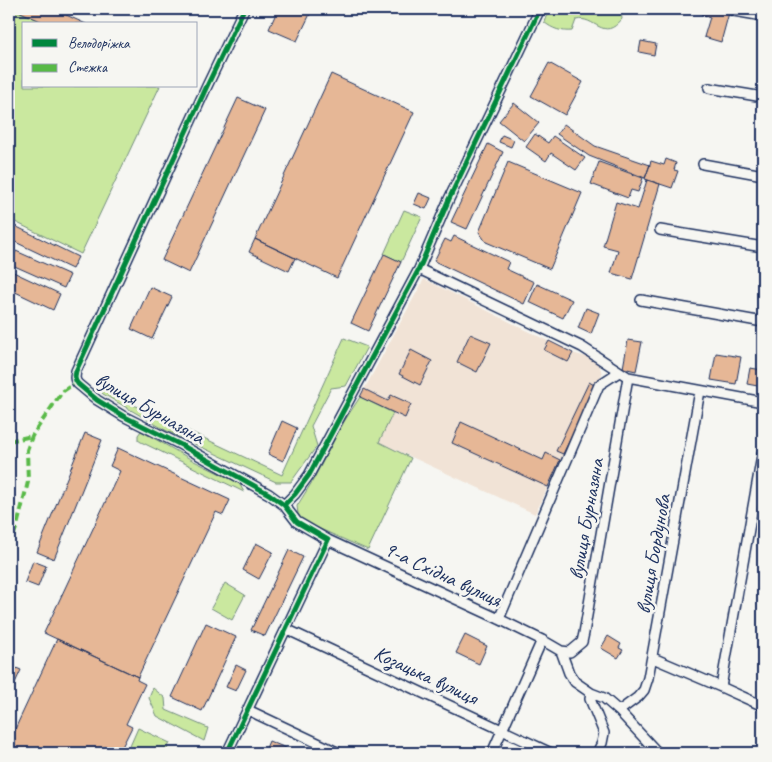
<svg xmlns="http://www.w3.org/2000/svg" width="772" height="762" font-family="Caveat,sans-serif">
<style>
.built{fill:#f1e3d6}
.green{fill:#cae89f;stroke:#728c7e}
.building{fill:#e6b796;stroke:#1b2f5e}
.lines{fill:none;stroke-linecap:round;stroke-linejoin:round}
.minor-casing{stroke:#1b2f5e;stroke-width:12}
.minor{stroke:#f6f6f2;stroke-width:9}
.quiet{stroke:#58b947;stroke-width:4;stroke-dasharray:8 4;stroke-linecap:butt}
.cycleway-casing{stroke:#f6f6f2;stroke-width:8}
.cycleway{stroke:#00873e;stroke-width:5}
.labels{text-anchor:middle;stroke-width:5;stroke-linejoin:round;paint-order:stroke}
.street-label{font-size:21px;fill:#1b2f5e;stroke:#f6f6f2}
</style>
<rect width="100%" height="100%" fill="#f6f6f2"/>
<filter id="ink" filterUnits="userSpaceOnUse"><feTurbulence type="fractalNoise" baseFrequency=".02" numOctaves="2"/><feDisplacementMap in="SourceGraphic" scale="10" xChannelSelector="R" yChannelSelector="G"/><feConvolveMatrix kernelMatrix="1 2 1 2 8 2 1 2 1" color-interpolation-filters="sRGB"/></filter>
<g filter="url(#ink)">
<path class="built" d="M 424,279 L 572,353 L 598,360 L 602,374 L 535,514 L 379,442 L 393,413 L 360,397 Z"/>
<path class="green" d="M 14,9 L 47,24 L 24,24 L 24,86 L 160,86 L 81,254 L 9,219 L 9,26 Z
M 549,9 L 619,9 L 621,11 L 622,19 C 603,43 595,15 576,20 L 572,31 C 562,32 552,29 544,22 Z
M 404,210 L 422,217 L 401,262 L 384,254 Z
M 344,338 L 367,347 L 346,386 L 331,388 L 311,426 L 317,446 L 291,482 L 276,482 L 167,431 L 103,394 L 98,388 L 282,475 Z
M 360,397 L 393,413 L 379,442 L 411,458 L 368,550 L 302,521 L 298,514 L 297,506 L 312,482 L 343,423 Z
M 141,431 L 194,461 L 239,483 L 244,492 L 141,442 L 138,440 L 138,435 Z
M 225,583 L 245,595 L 232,620 L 211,608 Z
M 153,688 L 165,698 L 166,710 L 208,728 L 204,741 L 157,716 L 149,698 Z
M 138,728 L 170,743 L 165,753 L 127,753 Z"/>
<path class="building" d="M 14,9 L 53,9 L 86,24 L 47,24 Z
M 278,9 L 298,9 L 310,14 L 297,41 L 269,29 Z
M 702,9 L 730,9 L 721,42 L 704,37 L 710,17 L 701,14 Z
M 641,41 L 656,44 L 654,55 L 639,52 Z
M 549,63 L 583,82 L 565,115 L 531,96 Z
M 331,74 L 414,112 L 337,278 L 255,239 Z
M 238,98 L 265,110 L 189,273 L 162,260 Z
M 514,103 L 539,123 L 524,141 L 499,121 Z
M 564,124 L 595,146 L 650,165 L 645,178 L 589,156 L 557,134 Z
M 535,134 L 548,143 L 553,136 L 585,158 L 576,170 L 551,153 L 546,161 L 526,147 Z
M 502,135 L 514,140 L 511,147 L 499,142 Z
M 488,144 L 503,152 L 467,229 L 451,222 Z
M 666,159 L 676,163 L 674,170 L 678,171 L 672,188 L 645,179 L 651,161 L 664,165 Z
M 508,162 L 582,193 L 550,269 L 486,242 L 479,232 Z
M 599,162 L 643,178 L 638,192 L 631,190 L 628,198 L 591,184 Z
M 647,180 L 660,184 L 632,279 L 611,273 L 618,250 L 603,246 L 616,202 L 638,209 Z
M 419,193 L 431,198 L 426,209 L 414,204 Z
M 9,223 L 78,257 L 72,269 L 9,239 Z
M 454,236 L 509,262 L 506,269 L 534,282 L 524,304 L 434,261 L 445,239 L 451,242 Z
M 255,239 L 295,258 L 289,271 L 249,252 Z
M 16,251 L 70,275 L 64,288 L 10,264 Z
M 384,254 L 401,262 L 368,331 L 351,323 Z
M 9,270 L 60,294 L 53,310 L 9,289 Z
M 537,284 L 572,300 L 563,318 L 529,302 Z
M 150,287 L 172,297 L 152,339 L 131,329 Z
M 586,308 L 599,313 L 591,334 L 578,328 Z
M 470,334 L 491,343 L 477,372 L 457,362 Z
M 628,340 L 642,342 L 636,371 L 623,368 Z
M 549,341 L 573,353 L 568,362 L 544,350 Z
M 411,350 L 432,361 L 420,385 L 399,374 Z
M 716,353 L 741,357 L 736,384 L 711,380 Z
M 750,368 L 763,370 L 763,387 L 747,384 Z
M 589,382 L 596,386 L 563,454 L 556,451 Z
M 364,389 L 388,401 L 391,395 L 411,404 L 405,418 L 360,397 Z
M 282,421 L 297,428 L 283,461 L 268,454 Z
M 461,422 L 543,460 L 546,453 L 560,460 L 548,487 L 452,443 Z
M 85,433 L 102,440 L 54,559 L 37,552 Z
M 118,448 L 230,500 L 223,515 L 216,512 L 138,677 L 44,633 L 120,471 L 110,466 Z
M 256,543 L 273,552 L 259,579 L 243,570 Z
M 289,550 L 303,557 L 265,636 L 251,630 Z
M 33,561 L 46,566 L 38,587 L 25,582 Z
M 206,623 L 236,637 L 202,711 L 172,697 Z
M 465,635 L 487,646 L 479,664 L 456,653 Z
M 608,636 L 621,644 L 619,648 L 623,650 L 618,658 L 601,648 Z
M 57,639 L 138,677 L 137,680 L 145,684 L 126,724 L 132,727 L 119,753 L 113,752 L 112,753 L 9,753 L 9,742 Z
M 9,665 L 21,670 L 9,696 Z
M 236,665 L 246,670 L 236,691 L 226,687 Z
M 269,741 L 286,748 L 284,753 L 264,753 Z"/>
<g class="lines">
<g class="minor-casing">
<path id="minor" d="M 734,11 L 763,16
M 709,88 L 763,97
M 703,164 L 763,175
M 660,230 L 763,247
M 419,269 L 582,347 L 628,377 L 763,402
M 641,300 L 763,322
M 284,505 L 295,494 L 309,475 L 419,269 L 449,199 L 540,9
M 328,540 L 499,619 L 542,640 L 561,651 L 569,673 L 575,682 L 591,693 L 604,698 L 619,711 L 658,753
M 499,619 L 599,385 L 619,372
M 286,629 L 551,753
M 561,651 L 570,652 L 582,642 L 584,633 L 628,377
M 653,658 L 721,687 L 763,706
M 721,687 L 763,450
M 591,693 L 590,699 L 604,733 L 602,743 L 597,753
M 248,710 L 339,753
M 619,711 L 638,697 L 644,690 L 648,678 L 700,391
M 227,753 L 328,540 L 297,522 L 284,505 L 269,494 L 181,445 L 123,416 L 97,400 L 78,384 C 74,380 75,376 76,371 L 207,86 L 244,9
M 492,753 L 542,640"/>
</g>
<use href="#minor" class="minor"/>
<path class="quiet" d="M 9,441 L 32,436
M 9,546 L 17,526 L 28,482 L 27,450 L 32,436 L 62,392 L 76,382"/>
<g class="cycleway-casing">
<path id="cycleway" d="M 284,505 L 295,494 L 309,475 L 419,269 L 449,199 L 540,9
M 227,753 L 328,540 L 297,522 L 284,505 L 269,494 L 181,445 L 123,416 L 97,400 L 78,384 C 74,380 75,376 76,371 L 207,86 L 244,9"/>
</g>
<use href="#cycleway" class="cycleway"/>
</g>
</g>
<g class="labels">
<g class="street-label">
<text transform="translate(150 408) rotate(30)" y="7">вулиця Бурназяна</text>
<text transform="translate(586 519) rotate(-80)" y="7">вулиця Бурназяна</text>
<text transform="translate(653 554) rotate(-80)" y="7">вулиця Бордунова</text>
<text transform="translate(443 574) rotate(25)" y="7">9-а Східна вулиця</text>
<text transform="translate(426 675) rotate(25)" y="7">Козацька вулиця</text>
</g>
</g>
<rect width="772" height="762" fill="none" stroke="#f6f6f2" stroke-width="30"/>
<rect x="15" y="15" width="742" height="732" fill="none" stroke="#1b2f5e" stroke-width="2" filter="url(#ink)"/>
<rect x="22" y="22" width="175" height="65" fill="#f6f6f2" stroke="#9ea6b7"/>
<rect x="32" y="39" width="25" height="8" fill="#00873e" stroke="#9ea6b7"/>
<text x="68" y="48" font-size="15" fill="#1b2f5e">Велодоріжка</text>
<rect x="32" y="64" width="25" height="8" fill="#58b947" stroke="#9ea6b7"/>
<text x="68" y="72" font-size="15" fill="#1b2f5e">Стежка</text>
</svg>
